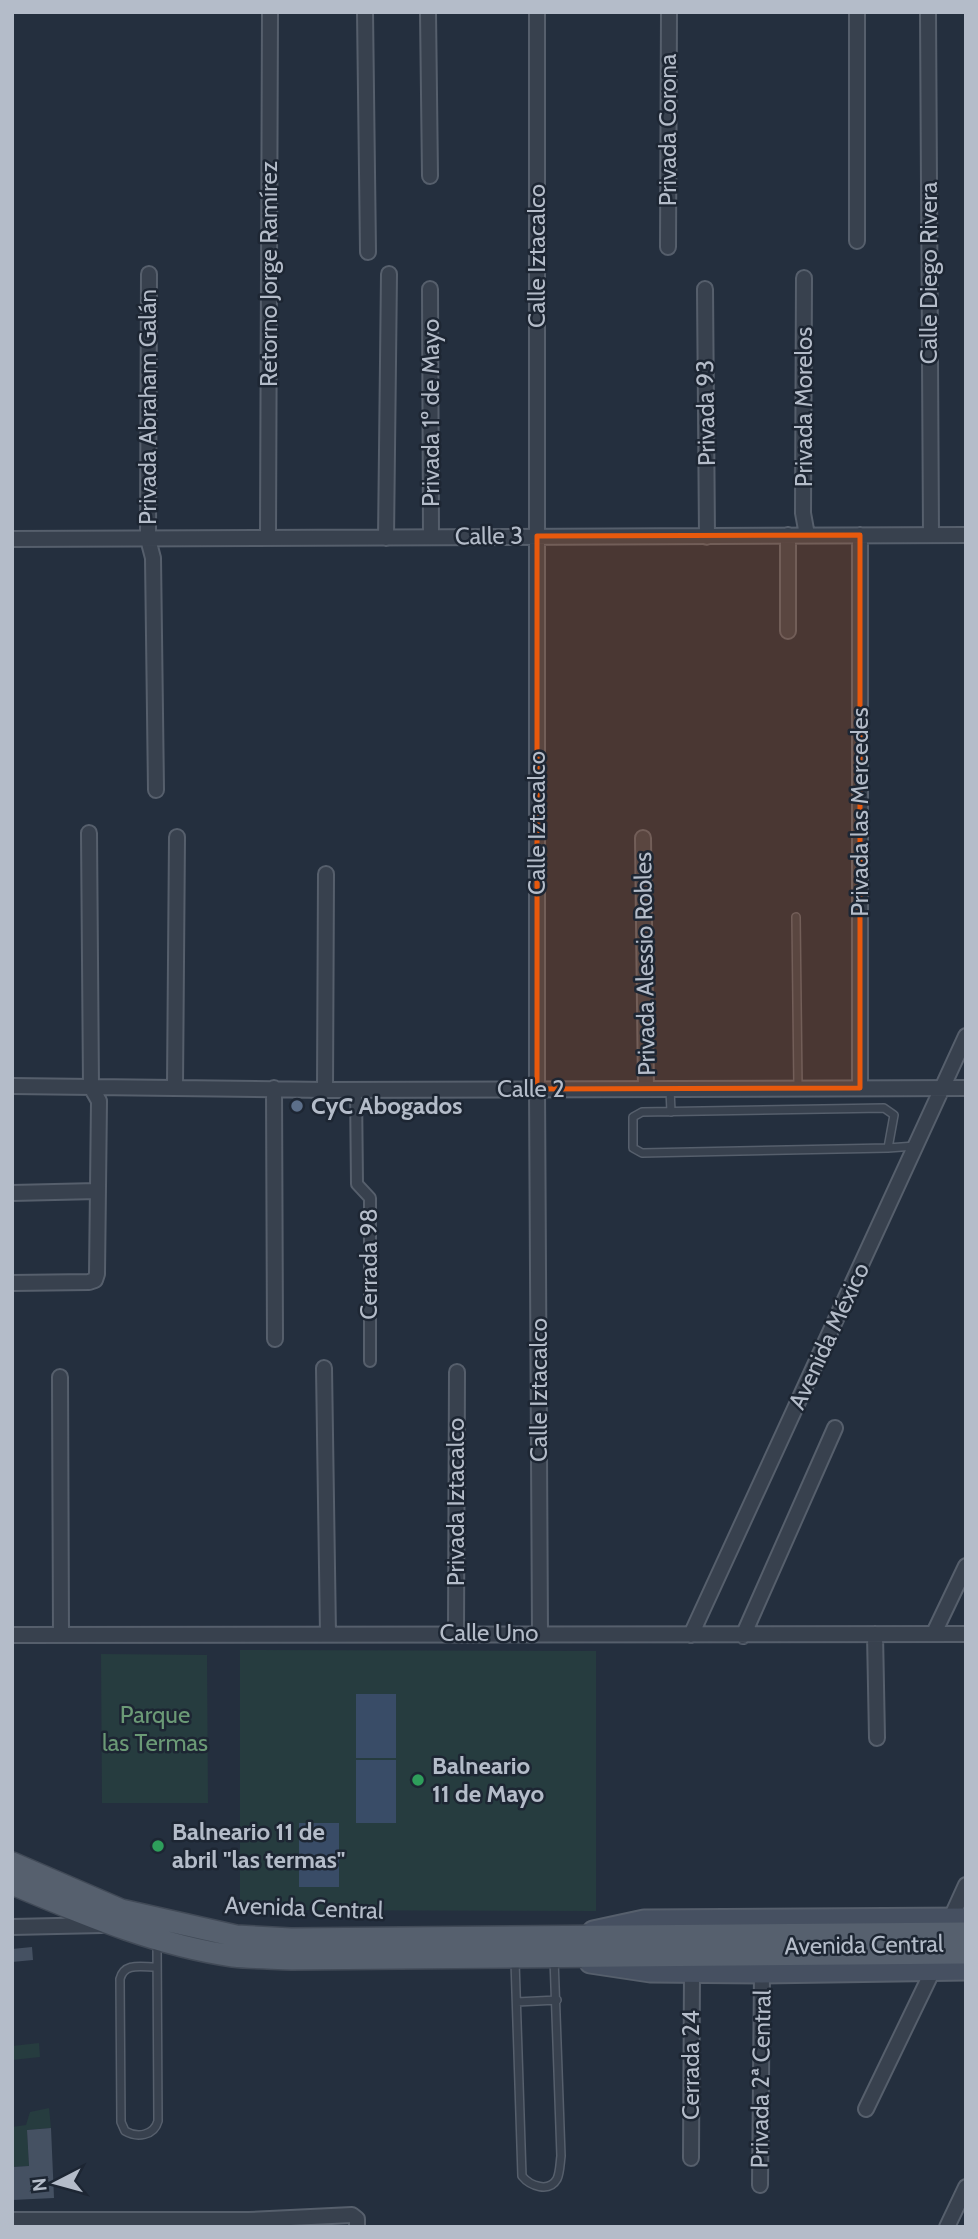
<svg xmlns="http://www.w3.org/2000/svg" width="978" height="2239" font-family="Cabin,sans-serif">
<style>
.green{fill:#263c3f}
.water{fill:#394c67}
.building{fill:#455162}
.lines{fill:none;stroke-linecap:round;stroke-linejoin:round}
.service-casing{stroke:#565f6c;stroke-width:10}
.pedestrian-casing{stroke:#565f6c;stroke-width:14}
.minor-casing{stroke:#565f6c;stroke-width:18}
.secondary-casing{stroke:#565f6c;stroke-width:23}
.primary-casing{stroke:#414a57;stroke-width:24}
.service{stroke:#38414e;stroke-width:7}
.pedestrian{stroke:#38414e;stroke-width:10}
.minor{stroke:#38414e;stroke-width:14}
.secondary{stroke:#465061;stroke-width:19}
.primary{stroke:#56606e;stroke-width:21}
.marked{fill:#e8590c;fill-opacity:0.2;stroke:#e8590c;stroke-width:5;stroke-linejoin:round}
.service-dot{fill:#5c6f8a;stroke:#1d2633;stroke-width:2.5}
.leisure-dot{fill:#2e9e5b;stroke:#1d2633;stroke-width:2.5}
.labels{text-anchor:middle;stroke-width:5;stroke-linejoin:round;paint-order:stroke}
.street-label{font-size:24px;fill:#b4bcc9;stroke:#1d2633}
.poi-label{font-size:24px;font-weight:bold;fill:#b4bcc9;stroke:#1d2633;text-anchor:start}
.park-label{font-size:24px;fill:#6b9a76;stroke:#1d2633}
</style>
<rect width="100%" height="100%" fill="#242f3e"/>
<path class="green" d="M 240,1650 L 596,1651 L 596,1911 L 240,1910 Z
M 101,1654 L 207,1655 L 208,1803 L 102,1803 Z
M 39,2043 L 40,2057 L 12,2060 L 12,2046 Z
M 49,2108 L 51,2128 L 27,2130 L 29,2166 L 12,2167 L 12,2127 L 26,2125 L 30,2112 Z"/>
<path class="water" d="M 356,1694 L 396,1694 L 396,1758 L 356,1758 Z
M 356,1760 L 396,1760 L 396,1823 L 356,1823 Z
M 299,1823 L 339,1823 L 339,1887 L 299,1887 Z"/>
<path class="building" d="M 32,1947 L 33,1960 L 12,1962 L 12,1949 Z
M 51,2128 L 54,2198 L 12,2200 L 12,2167 L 29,2166 L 27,2130 Z"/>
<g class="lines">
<g class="service-casing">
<path id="service" d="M 796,917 L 798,1088
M 670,1089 L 671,1112
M 888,1148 L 894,1115 L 884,1108 L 642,1112 L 633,1117 L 633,1148 L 642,1153 L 888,1148 L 915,1146
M 515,1961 L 522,2176 C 530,2186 549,2193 557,2179 C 560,2173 560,2163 561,2156 L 554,1958
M 156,1967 C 142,1967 124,1962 120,1979 L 121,2122 L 125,2131 C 137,2138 154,2136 158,2121 L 157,1943
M 517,2002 L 557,2000"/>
</g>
<g class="pedestrian-casing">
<path id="pedestrian" d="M 356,1089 L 357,1184 L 370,1198 L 370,1361"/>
</g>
<g class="minor-casing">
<path id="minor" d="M 365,12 L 368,252
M 428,12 L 430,176
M 537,12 L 537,1089 L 540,1633
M 857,12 L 857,241
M 928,12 L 931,535
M 668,247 L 669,12
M 149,274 L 148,539 L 153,558 L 156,790
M 804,278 L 803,513 L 807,535
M 430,289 L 431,537
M 705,289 L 707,537
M 788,535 L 788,631
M 860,535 L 860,1088
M 268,537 L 270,12
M 386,538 L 389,274
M 12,539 L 966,535
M 643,838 L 646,1089
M 12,1086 L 325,1090 L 966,1088
M 175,1086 L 177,837
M 274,1088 L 275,1339
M 325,1090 L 326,874
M 12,1193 L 97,1191
M 12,1283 L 89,1282 L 95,1280 L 97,1274 L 99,1101 L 91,1087 L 89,833
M 324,1368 L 328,1634
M 60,1377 L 61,1635
M 456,1633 L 457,1372
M 934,1633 L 966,1566
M 875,1634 L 877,1738
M 12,1635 L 966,1634
M 691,1635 L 966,1036
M 743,1636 L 835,1428
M 951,1918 L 966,1885
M 12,1927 L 102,1925
M 866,2109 L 933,1970
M 691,2158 L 692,1972
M 760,2185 L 762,1973
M 12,2220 L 249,2220 L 352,2215 L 357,2219 L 357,2227
M 947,2227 L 966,2187"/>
</g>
<g class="secondary-casing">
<path id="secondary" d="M 593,1931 L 644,1920 L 966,1918
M 590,1963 L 650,1972 L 762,1973 L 966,1970"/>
</g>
<g class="primary-casing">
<path id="primary" d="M 12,1863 L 121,1910 L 236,1936 L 291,1939 L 966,1933
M 12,1884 C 84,1914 155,1945 233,1956 C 252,1958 273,1958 292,1959 L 966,1953"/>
</g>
<use href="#service" class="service"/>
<use href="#pedestrian" class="pedestrian"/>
<use href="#minor" class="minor"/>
<use href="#secondary" class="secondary"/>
<use href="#primary" class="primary"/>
</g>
<path class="marked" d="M 860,535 L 860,1088 L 537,1089 L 537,536 Z"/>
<circle class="service-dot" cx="297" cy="1106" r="7"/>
<g class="leisure-dot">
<circle cx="418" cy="1780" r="7"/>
<circle cx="158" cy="1846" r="7"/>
</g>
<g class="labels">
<g class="street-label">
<text transform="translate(668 130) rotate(-90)" y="8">Privada Corona</text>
<text transform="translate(537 256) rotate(-90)" y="8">Calle Iztacalco</text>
<text transform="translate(929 273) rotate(-90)" y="8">Calle Diego Rivera</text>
<text transform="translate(269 274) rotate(-90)" y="8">Retorno Jorge Ramírez</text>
<text transform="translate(148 407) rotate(-90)" y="8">Privada Abraham Galán</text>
<text transform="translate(804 407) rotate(-90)" y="8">Privada Morelos</text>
<text transform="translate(431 413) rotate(-90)" y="8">Privada 1º de Mayo</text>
<text transform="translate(706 413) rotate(-91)" y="8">Privada 93</text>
<text transform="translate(489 536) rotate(-1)" y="8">Calle 3</text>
<text transform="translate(860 812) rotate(-90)" y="8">Privada las Mercedes</text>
<text transform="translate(537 823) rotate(-90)" y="8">Calle Iztacalco</text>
<text transform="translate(645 964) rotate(-91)" y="8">Privada Alessio Robles</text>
<text x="531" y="1097">Calle 2</text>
<text transform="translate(369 1264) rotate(-90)" y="8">Cerrada 98</text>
<text transform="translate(829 1336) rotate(-65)" y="8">Avenida México</text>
<text transform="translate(539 1390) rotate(-90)" y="8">Calle Iztacalco</text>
<text transform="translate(456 1502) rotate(-90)" y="8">Privada Iztacalco</text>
<text x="489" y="1641">Calle Uno</text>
<text transform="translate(304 1908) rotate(2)" y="8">Avenida Central</text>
<text transform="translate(864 1945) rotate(-1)" y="8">Avenida Central</text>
<text transform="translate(691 2065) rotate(-90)" y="8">Cerrada 24</text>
<text transform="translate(761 2079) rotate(-89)" y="8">Privada 2ª Central</text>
</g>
<g class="poi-label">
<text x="311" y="1114">CyC Abogados</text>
<text x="432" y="1774">Balneario<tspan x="432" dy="28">11 de Mayo</tspan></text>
<text x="172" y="1840">Balneario 11 de<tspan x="172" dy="28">abril "las termas"</tspan></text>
</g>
<g class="park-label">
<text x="155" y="1723">Parque<tspan x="155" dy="28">las Termas</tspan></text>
</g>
</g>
<rect width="978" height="2239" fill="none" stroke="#b4bcc9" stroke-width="28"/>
<g transform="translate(56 2183) rotate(264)" stroke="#1d2633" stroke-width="5" paint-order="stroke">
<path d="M0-5L12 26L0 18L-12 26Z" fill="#b4bcc9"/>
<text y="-10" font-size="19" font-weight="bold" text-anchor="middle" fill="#b4bcc9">N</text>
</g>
</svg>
